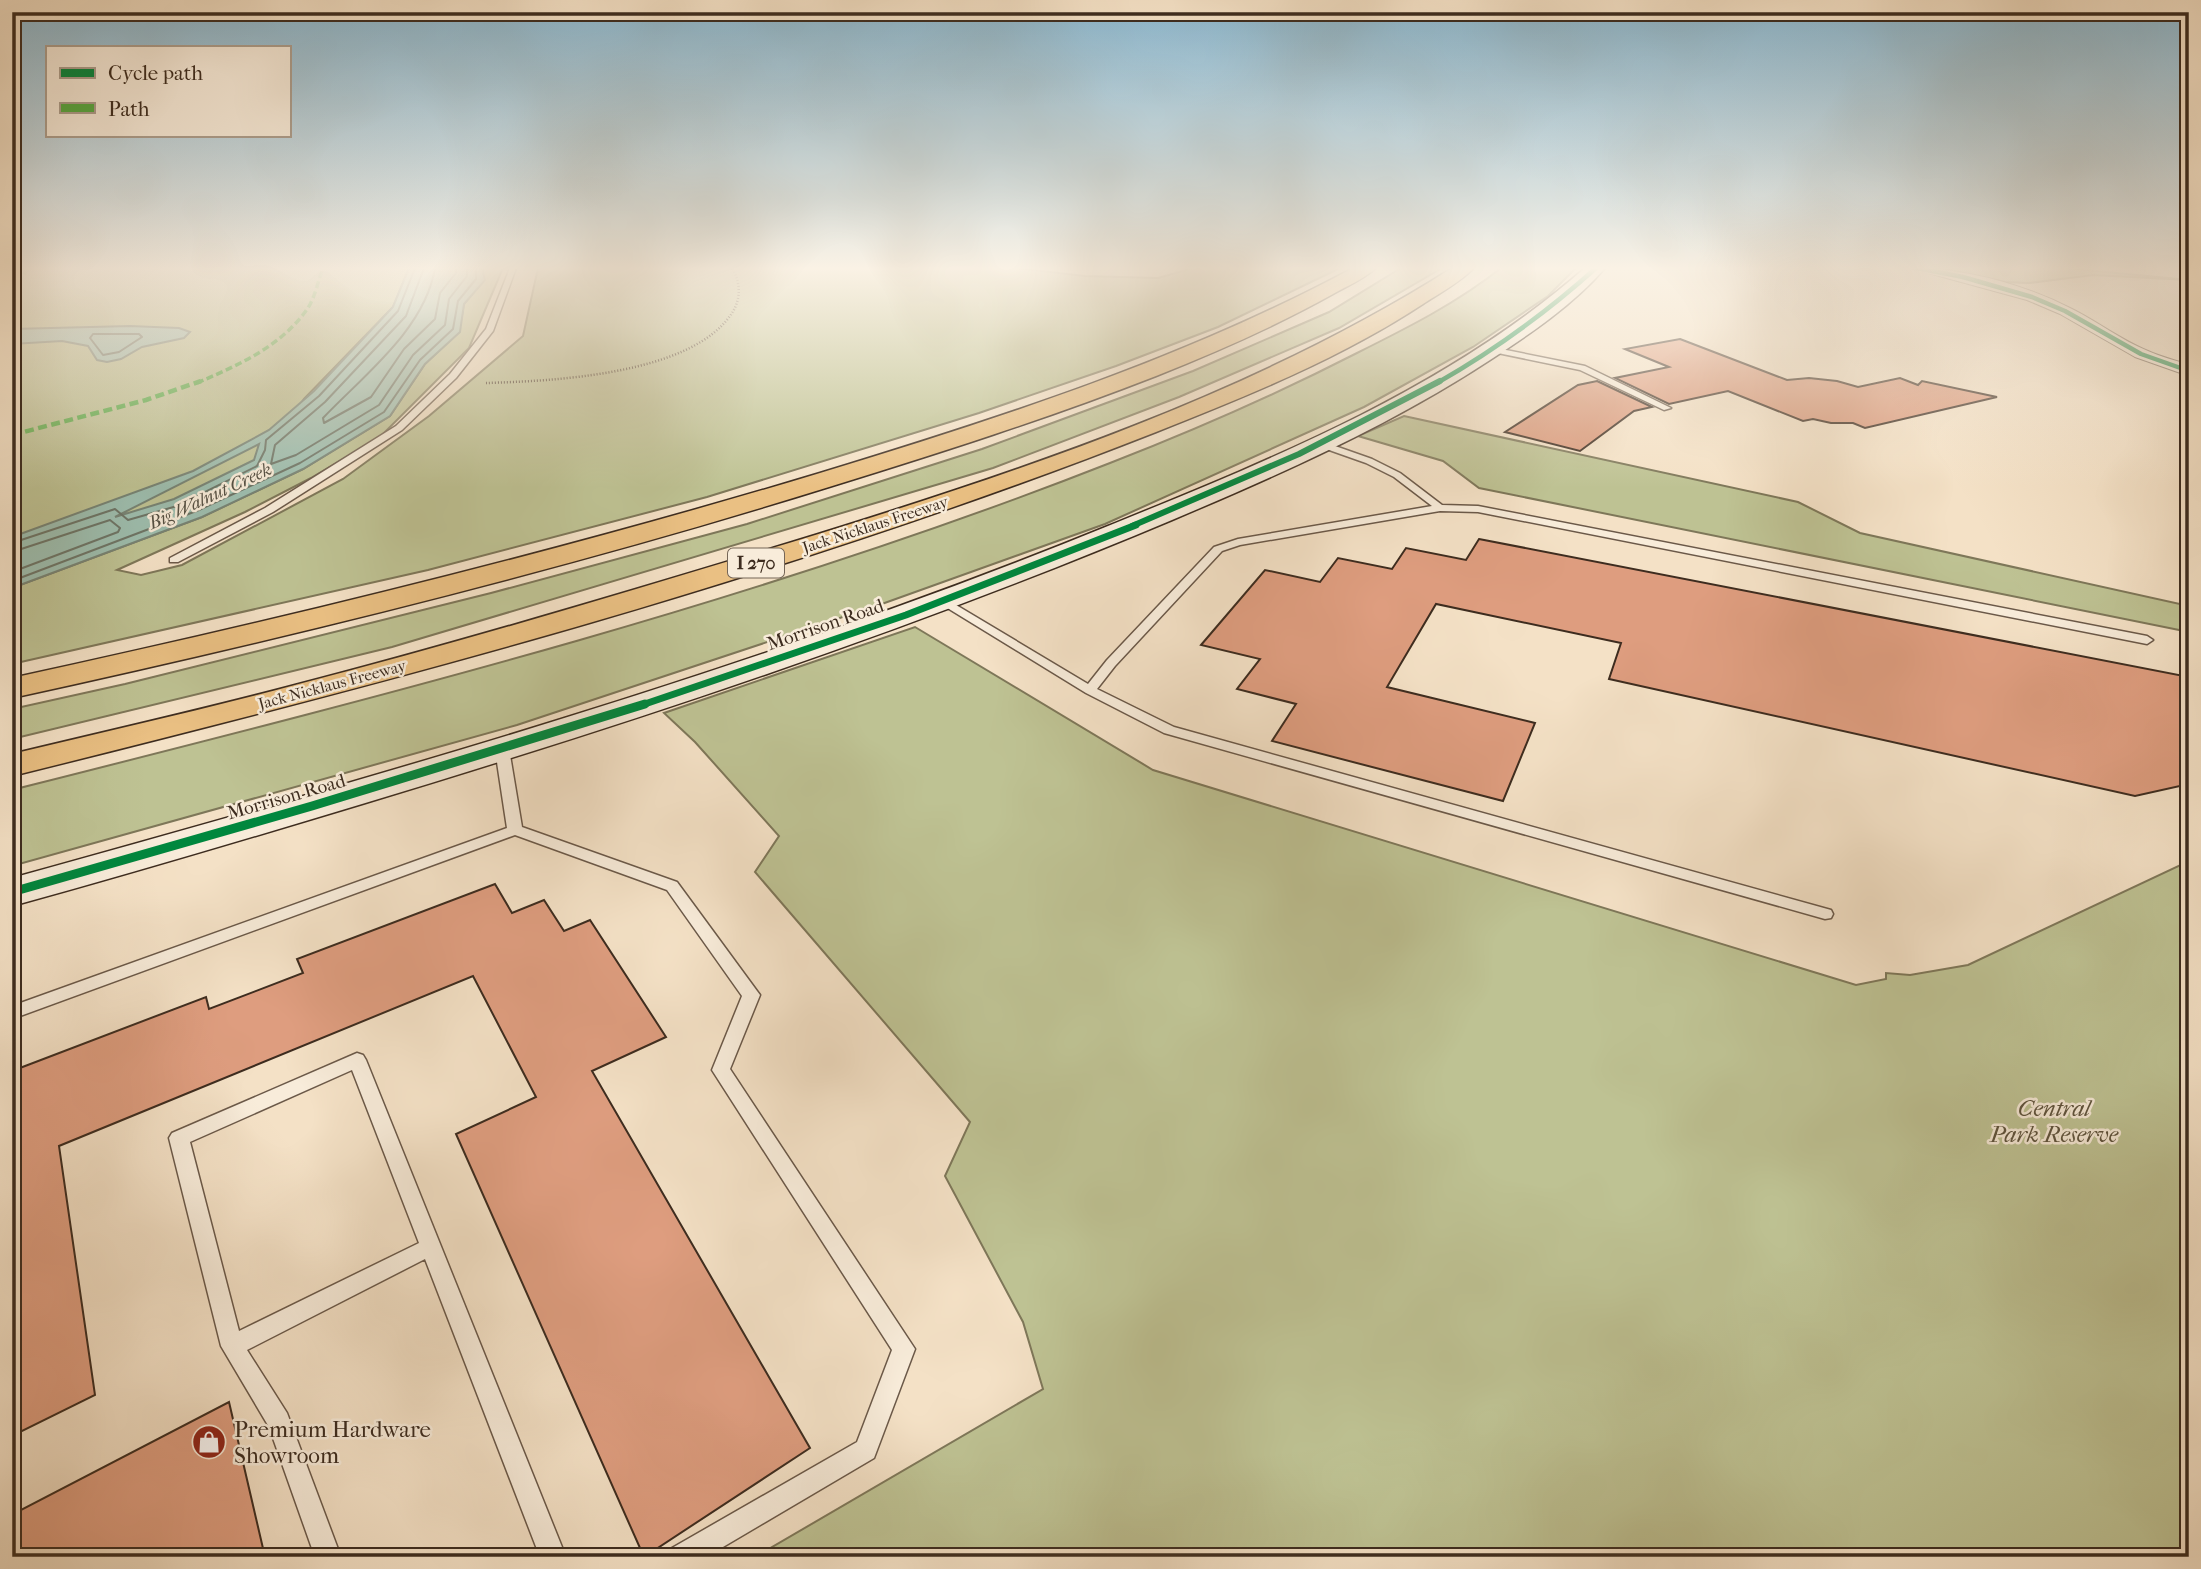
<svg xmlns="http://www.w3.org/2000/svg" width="2201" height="1569" font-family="'IM FELL French Canon',serif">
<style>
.green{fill:#bec293;stroke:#7e7759;stroke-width:2}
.water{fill:#9dbeaf;stroke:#778475;stroke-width:2;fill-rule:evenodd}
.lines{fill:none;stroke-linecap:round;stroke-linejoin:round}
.shore{stroke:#6d7567;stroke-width:2}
.building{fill:#de9d7f;stroke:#3d2c1f;stroke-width:2}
.lane-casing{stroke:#6b5949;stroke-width:3}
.street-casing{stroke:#6b5949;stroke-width:2}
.secondary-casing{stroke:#3d2c1f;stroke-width:3}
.highway-casing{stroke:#3d2c1f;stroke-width:3}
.path{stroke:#3d2c1f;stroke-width:2.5;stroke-dasharray:1 2;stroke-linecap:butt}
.lane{fill:#f8ecda;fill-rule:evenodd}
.street{fill:#f8ecda;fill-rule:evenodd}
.secondary{fill:#f8ecda;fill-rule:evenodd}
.highway{fill:#eac083;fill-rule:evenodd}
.quiet-far1{stroke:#55ab43;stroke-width:3.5;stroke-dasharray:7 3.5;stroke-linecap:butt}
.quiet{stroke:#55ab43;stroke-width:4.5;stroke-dasharray:9 4.5;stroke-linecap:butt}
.cycleway-far3-casing{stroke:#f8ecda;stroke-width:7}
.cycleway-far2-casing{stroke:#f8ecda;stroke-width:9}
.cycleway-far1-casing{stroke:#f8ecda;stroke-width:10}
.cycleway-casing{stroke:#f8ecda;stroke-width:13}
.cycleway-far3{stroke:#00873e;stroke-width:4.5}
.cycleway-far2{stroke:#00873e;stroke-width:6}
.cycleway-far1{stroke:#00873e;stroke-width:7}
.cycleway{stroke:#00873e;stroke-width:9}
.labels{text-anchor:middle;stroke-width:5;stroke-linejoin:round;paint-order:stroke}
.far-street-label{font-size:16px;fill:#3d2c1f;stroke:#f8ecda}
.far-water-label{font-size:18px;font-style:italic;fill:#555043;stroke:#f8ecda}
.shield{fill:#f8ecda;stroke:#756657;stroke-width:2}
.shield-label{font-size:18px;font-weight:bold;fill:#3d2c1f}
.street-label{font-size:19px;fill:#3d2c1f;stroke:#f8ecda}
.near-park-label{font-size:23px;font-style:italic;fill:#5d523c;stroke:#f8ecda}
.near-poi-label{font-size:23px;fill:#3d2c1f;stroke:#f8ecda;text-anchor:start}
</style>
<rect width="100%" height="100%" fill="#f4e1c6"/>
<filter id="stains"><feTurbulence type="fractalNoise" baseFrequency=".00286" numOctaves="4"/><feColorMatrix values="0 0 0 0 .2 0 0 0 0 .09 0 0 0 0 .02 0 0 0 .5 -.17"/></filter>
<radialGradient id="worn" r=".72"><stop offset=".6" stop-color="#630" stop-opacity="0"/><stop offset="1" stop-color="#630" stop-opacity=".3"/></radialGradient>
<path class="green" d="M 12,268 L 409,268 L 393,307 L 304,399 L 262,459 L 177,504 L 12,545 Z
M 482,268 L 503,268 L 469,348 L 380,437 L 311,478 L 245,512 L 117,570 L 141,575 L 182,565 L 343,479 L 429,416 L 523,336 L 538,268 L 1016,268 L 1085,276 L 1158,278 L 1193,268 L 1340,268 L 1218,327 L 1116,366 L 979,413 L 707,497 L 428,570 L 12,664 L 12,588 L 202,517 L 303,469 L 390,416 L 425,364 L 459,332 L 464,304 L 484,280 Z
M 1401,268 L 1442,268 L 1339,328 L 1179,397 L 993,468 L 392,647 L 12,739 L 12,709 L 125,684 L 491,593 L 747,524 L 982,449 L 1193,371 L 1329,312 Z
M 1501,268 L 1576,268 L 1548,296 L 1473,347 L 1364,407 L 1105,524 L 879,605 L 517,725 L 12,866 L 12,790 C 383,696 754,603 1110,463 C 1195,430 1277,394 1357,353 C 1407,328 1457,303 1501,268 Z
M 1938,268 L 2065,268 L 2189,280 L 2093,275 L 2029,283 L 2005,282 Z
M 1404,416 L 1798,502 L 1860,533 L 2189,606 L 2189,632 L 1479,488 L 1443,461 L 1358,436 Z
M 915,627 L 1153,770 L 1856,985 L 1886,979 L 1886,973 L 1910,975 L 1968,965 L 2189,861 L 2189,1557 L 755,1557 L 1043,1389 L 1023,1322 L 945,1176 L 970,1122 L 755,872 L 779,836 L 695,742 L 664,713 Z"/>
<path class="water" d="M 409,268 L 482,268 L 485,280 L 464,304 L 460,332 L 425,364 L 390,416 L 303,469 L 202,517 L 12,588 L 12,537 L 193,471 L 269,430 L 314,391 L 393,307 ZM 259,444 L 254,460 L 174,499 L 115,517 Z
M 130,326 L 179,328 L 190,332 L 184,338 L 142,347 L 121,359 L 107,362 L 97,360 L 88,346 L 62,341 L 12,344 L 12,329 Z"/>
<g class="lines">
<path class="shore" d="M 424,268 L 406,316 L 325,402 L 275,445 L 271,464 L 296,455 L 379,405 L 413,355 L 445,325 L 449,299 L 467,276 L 467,268
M 435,268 C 425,329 364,375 323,418 L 324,423 L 371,397 L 404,349 L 435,319 L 440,293 L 456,273 L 456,268
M 93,334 L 139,334 L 142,337 L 119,352 L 103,355 L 90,338 Z
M 12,543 L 115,509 L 128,520 L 177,506 L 257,466 L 265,450 L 266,440 L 319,396 L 398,311 L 415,268
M 12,552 L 110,520 L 120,528 L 118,532 L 12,572
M 12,581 L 199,510 L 300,463 L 384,412 L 420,360 L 453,329 L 458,301 L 476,279 L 476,268"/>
</g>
<path class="building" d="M 1680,339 L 1787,380 L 1809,378 L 1837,381 L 1858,387 L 1900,378 L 1918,385 L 1922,381 L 1997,397 L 1865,428 L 1853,423 L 1831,423 L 1813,419 L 1803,421 L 1728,391 L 1669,404 L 1615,378 L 1669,367 L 1625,349 Z
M 1597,381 L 1652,407 L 1634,411 L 1580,451 L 1505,432 L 1578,385 Z
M 1479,539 L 2189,677 L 2189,784 L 2135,796 L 1609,679 L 1621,643 L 1436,604 L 1387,687 L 1535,723 L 1503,801 L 1272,741 L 1296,704 L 1237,689 L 1260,659 L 1201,645 L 1265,570 L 1320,582 L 1338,558 L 1392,569 L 1406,548 L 1466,560 Z
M 495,884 L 512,913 L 544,900 L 564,931 L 590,920 L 666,1037 L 592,1071 L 810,1448 L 644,1557 L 456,1134 L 536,1097 L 473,976 L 59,1146 L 95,1395 L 12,1436 L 12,1071 L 206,997 L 209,1009 L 303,973 L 297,959 Z
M 229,1402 L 265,1557 L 19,1557 L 15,1513 Z"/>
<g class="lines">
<g class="lane-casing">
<path id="lane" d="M 510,268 L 516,268 L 493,331 L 456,378 L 402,430 L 273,512 L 178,562 L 170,562 L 170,558 L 265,508 L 396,426 L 450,374 L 486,329 Z
M 1491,347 L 1585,366 L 1671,408 L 1664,410 L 1580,370 L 1488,351 L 1488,347 Z
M 1318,440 L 1372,459 L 1400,473 L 1442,505 L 1478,506 L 2147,636 L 2153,640 L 2147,644 L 1478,512 L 1440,511 L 1240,545 L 1222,551 L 1115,666 L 1097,689 L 1174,727 L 1831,910 L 1833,914 L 1831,918 L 1825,919 L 1164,733 L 1086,693 L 936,601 L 938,599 L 946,599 L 1088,684 L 1107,660 L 1214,547 L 1238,539 L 1432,506 L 1394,477 L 1366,463 L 1315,445 L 1313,443 Z
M 502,745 L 509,749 L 522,827 L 677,882 L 757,991 L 760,995 L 730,1069 L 915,1349 L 874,1458 L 706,1557 L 668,1557 L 672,1548 L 857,1442 L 892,1350 L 712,1070 L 742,996 L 667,890 L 515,835 L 12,1019 L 12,1006 L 507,828 L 495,749 Z
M 357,1053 L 363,1055 L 366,1060 L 566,1557 L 540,1557 L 425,1259 L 247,1350 L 287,1413 L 341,1557 L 315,1557 L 269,1427 L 221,1346 L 169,1138 L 172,1133 ZM 352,1070 L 419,1243 L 239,1331 L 190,1142 Z"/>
</g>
<g class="street-casing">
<path id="street" d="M 1910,268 C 1964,268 2024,284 2072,309 C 2098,322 2121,340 2148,351 C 2161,357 2175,360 2189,365 L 2189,376 L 2135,357 L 2060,314 L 2027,300 Z"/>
</g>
<g class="secondary-casing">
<path id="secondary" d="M 1585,268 L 1605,268 C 1573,305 1530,334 1490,360 C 1391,425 1281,474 1172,520 C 908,631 637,721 362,804 C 246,839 129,874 12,906 L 12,878 C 382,775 752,671 1108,526 C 1275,458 1447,389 1585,268 Z"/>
</g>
<g class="highway-casing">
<path id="highway" d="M 1353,268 L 1376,268 C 1364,279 1347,286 1333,294 C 1276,326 1216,352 1156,376 C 1049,418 939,453 829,487 C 560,571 287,638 12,698 L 12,678 C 284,619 554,553 820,473 C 1003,417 1184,359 1353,268 Z
M 1452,268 L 1474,268 C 1460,282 1440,293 1423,304 C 1341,358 1247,396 1156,432 C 785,578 399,680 12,776 L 12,754 C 107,731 201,710 295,685 C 461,642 625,593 789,543 C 1014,474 1253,395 1452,268 Z"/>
</g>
<path class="path" d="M 486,383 C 552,381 692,375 732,313 C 741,299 741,283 732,268"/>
<use href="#lane" class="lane"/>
<use href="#street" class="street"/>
<use href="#secondary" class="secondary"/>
<use href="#highway" class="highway"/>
<path class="quiet-far1" d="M 12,292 L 28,268
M 12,303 L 12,310
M 197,383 C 238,365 281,347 308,308 C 315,297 318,281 323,268"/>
<path class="quiet" d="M 12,435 L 146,400 L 201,381"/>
<g class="cycleway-far3-casing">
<path id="cycleway-far3" d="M 1917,268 L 1963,277 L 2032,297 L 2065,311 L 2141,354 L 2189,371
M 1437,383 C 1495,350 1547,312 1596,268"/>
</g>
<g class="cycleway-far2-casing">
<path id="cycleway-far2" d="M 1132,526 L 1299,454 L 1440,381"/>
</g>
<g class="cycleway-far1-casing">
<path id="cycleway-far1" d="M 639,706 L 906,615 L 1136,525"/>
</g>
<g class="cycleway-casing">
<path id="cycleway" d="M 12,892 L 312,806 L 645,704"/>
</g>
<use href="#cycleway-far3" class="cycleway-far3"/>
<use href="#cycleway-far2" class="cycleway-far2"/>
<use href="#cycleway-far1" class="cycleway-far1"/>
<use href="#cycleway" class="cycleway"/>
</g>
<linearGradient id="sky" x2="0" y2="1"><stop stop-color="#8ab8d1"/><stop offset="0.55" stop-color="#faf2e5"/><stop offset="1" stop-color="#faf2e5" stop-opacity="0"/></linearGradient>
<rect width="2201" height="488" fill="url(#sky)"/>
<defs>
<g id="shop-disc" transform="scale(1.75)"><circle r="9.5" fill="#8f2418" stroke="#f8ecda"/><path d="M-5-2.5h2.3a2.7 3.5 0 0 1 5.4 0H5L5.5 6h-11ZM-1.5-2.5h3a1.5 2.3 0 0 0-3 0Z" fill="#fff"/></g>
</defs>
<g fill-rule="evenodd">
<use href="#shop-disc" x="209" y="1442"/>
</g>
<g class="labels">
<g class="far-street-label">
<text transform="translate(875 524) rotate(-18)" y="6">Jack Nicklaus Freeway</text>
<text transform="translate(332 684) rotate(-15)" y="6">Jack Nicklaus Freeway</text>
</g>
<g class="far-water-label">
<text transform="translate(210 496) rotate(-25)" y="6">Big Walnut Creek</text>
</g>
<rect class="shield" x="728" y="548.5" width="56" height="29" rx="5"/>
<g class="shield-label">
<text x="756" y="569">I 270</text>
</g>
<g class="street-label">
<text transform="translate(825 624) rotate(-19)" y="7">Morrison Road</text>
<text transform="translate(286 796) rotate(-16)" y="7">Morrison Road</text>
</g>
<g class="near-park-label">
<text x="2054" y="1116">Central<tspan x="2054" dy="26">Park Reserve</tspan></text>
</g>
<g class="near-poi-label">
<text x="234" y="1437">Premium Hardware<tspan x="234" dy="26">Showroom</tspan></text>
</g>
</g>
<rect width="2201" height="1569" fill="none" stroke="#f4e1c6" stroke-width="42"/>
<rect x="14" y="14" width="2173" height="1541" fill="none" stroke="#3d2c1f" stroke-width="3.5"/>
<rect x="21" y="21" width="2159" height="1527" fill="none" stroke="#3d2c1f" stroke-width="2"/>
<rect x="46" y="46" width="245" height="91" fill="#f8ecda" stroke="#ad9f8f" stroke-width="2"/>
<rect x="60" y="68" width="35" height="10" fill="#00873e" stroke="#ad9f8f" stroke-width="2"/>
<text x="108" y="80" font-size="21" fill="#3d2c1f">Cycle path</text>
<rect x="60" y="103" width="35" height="10" fill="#55ab43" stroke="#ad9f8f" stroke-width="2"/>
<text x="108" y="116" font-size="21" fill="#3d2c1f">Path</text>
<rect width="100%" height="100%" filter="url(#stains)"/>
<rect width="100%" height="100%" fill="url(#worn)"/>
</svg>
